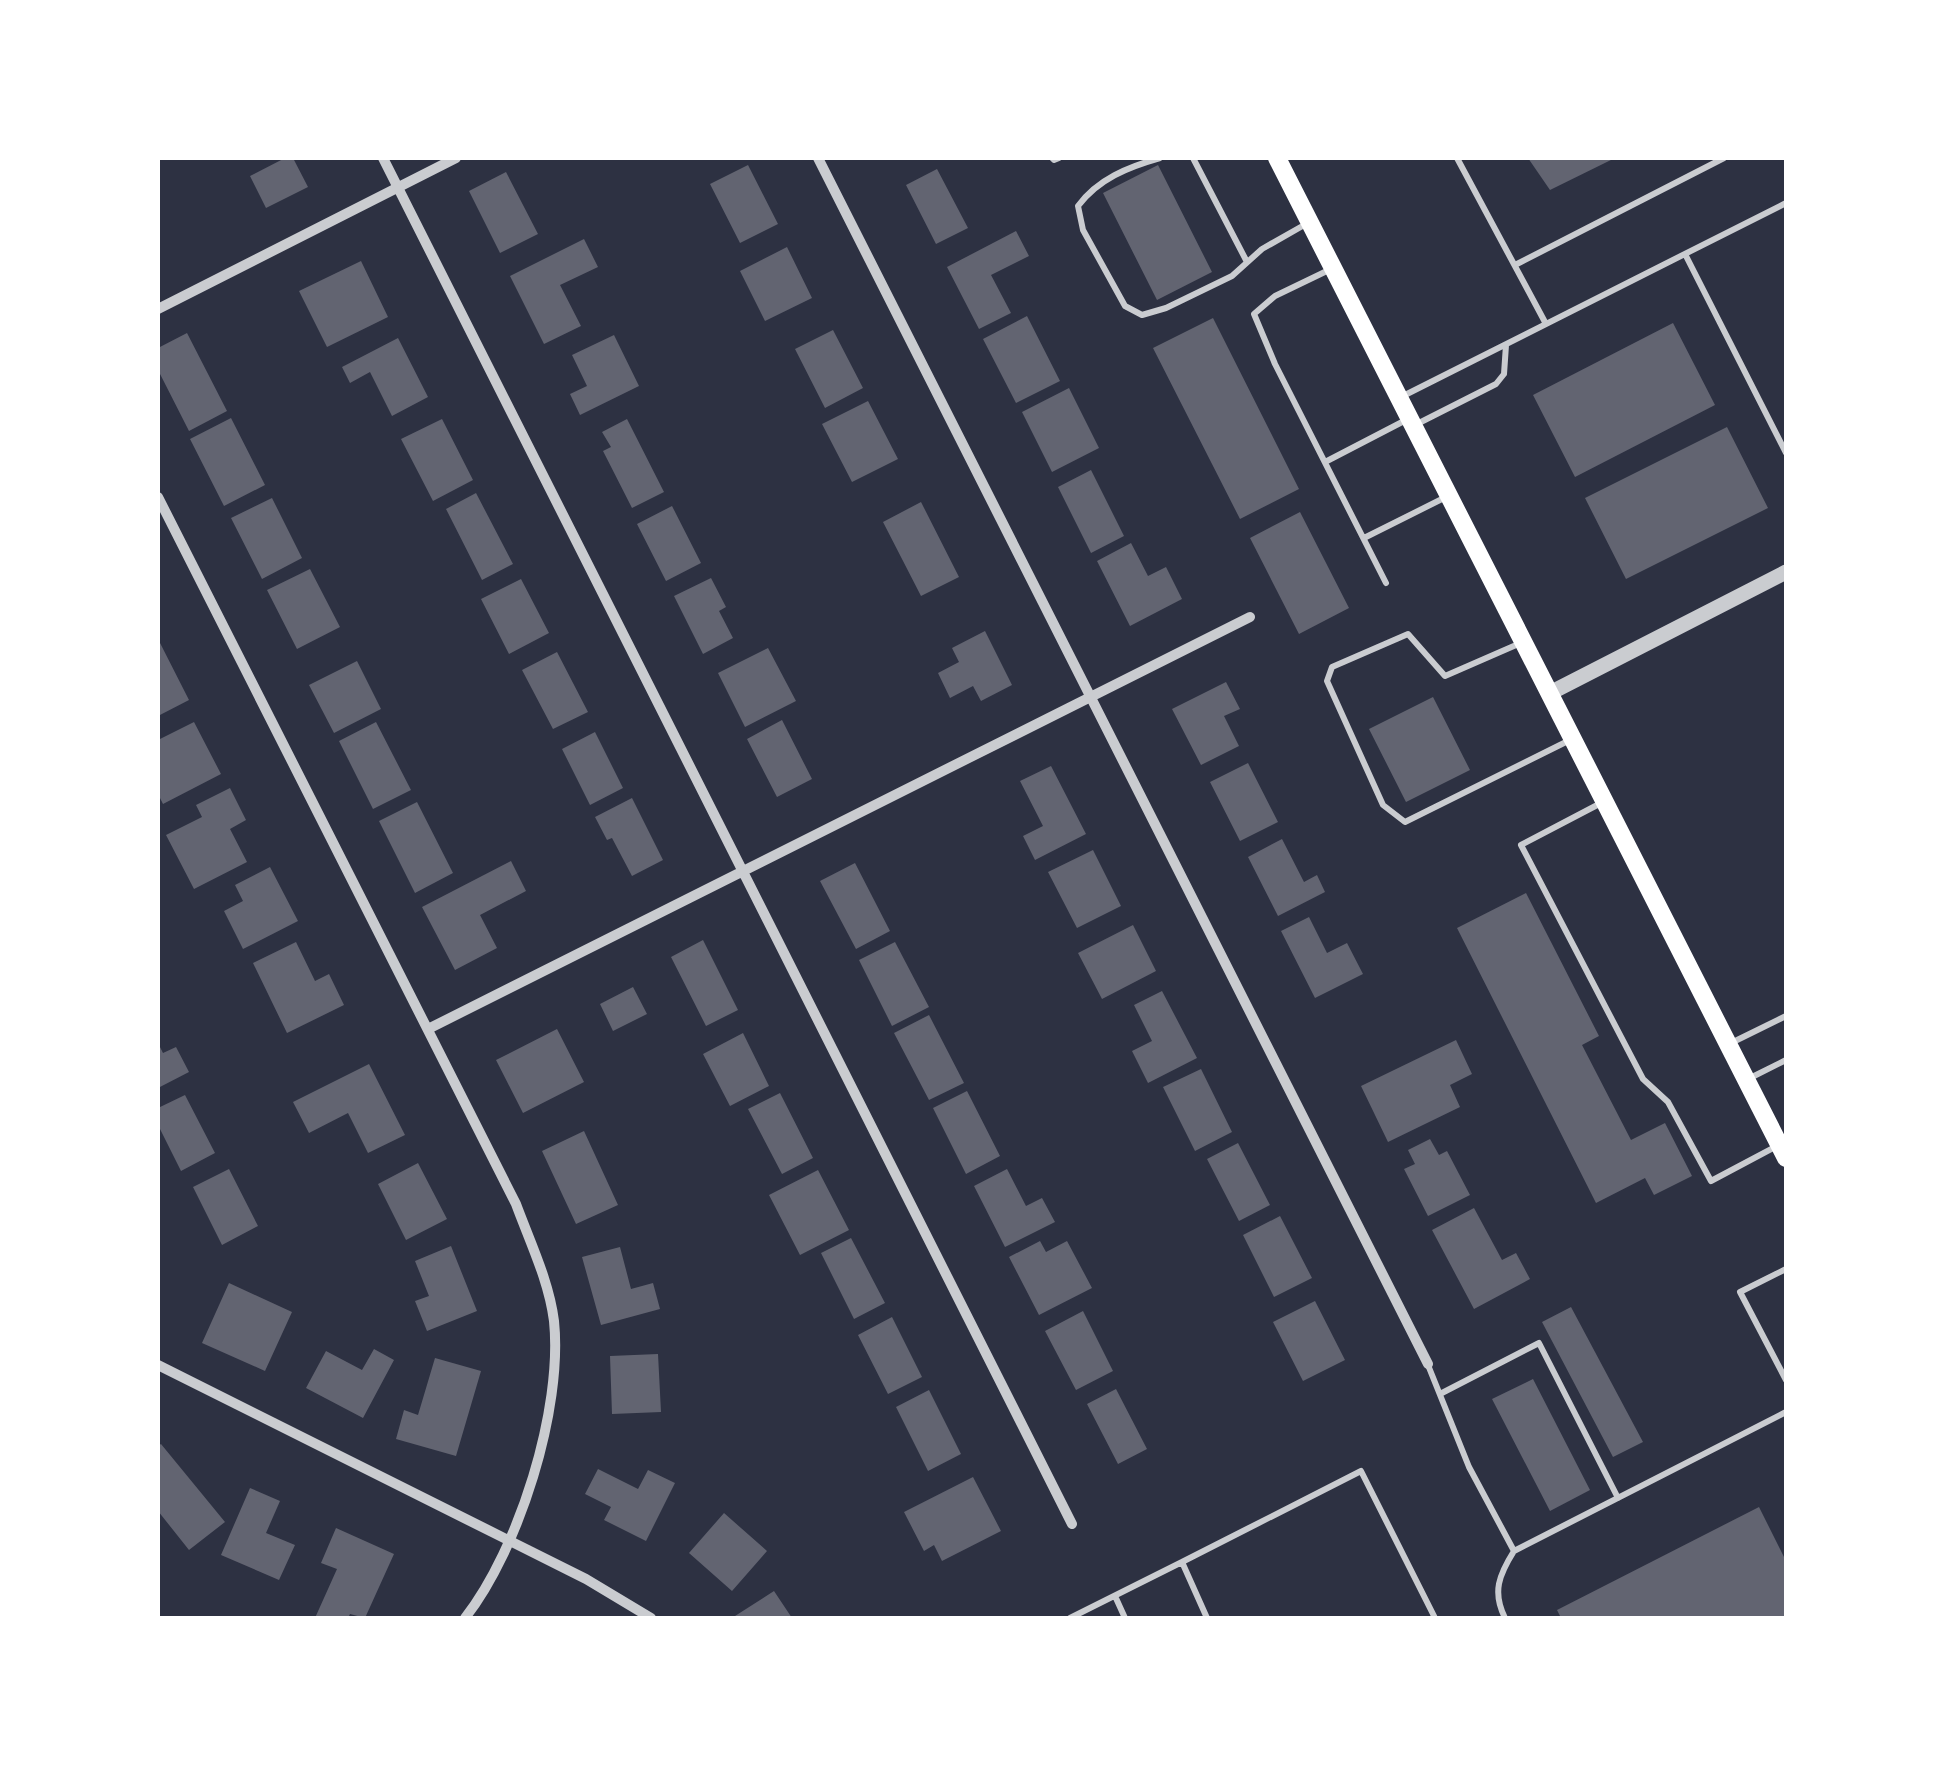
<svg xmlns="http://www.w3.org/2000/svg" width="1944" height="1776" font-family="'Varela Round',sans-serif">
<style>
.building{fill:#626471}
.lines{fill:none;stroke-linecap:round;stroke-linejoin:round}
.service{stroke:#caccd0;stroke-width:6}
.minor{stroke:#caccd0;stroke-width:10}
.tertiary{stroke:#caccd0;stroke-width:15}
.secondary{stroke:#fff;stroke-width:18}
</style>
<rect width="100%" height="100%" fill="#2d3142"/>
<path class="building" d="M 285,158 L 293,158 L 308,187 L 266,208 L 250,176 Z
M 1528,158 L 1615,158 L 1550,190 Z
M 748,165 L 778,224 L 740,243 L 710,184 Z
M 1158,165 L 1212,272 L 1157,300 L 1103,193 Z
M 937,169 L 968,228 L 936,244 L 906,185 Z
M 506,172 L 538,234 L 500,253 L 469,191 Z
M 1016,231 L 1029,256 L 991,275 L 1011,313 L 979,329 L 947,267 Z
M 584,239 L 598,267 L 560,285 L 581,326 L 544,344 L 510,276 Z
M 787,247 L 812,298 L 765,321 L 740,271 Z
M 361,261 L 388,317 L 327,347 L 299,291 Z
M 1027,316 L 1060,381 L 1016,403 L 983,339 Z
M 1213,318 L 1299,489 L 1240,519 L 1153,348 Z
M 1673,323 L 1715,405 L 1575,477 L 1533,395 Z
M 833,330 L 863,388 L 825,408 L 795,349 Z
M 187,333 L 227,411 L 189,431 L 158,370 L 158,348 Z
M 614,335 L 639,386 L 580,415 L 570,394 L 587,386 L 572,355 Z
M 398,338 L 428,397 L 392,416 L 370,372 L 350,383 L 342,367 Z
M 1069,388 L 1099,448 L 1052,472 L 1022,412 Z
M 868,401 L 898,459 L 852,482 L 822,424 Z
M 231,418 L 265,485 L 224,506 L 190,439 Z
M 442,419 L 473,480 L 433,501 L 401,439 Z
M 627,419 L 664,492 L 632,508 L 603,451 L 611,447 L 602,432 Z
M 1727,427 L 1768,508 L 1626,579 L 1585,498 Z
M 1091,470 L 1124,536 L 1091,553 L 1058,487 Z
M 476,493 L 513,564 L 482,580 L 446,509 Z
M 272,498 L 302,558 L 262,579 L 231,518 Z
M 921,502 L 959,577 L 921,596 L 883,522 Z
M 672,506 L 701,563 L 666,581 L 637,524 Z
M 1300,512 L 1349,608 L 1299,634 L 1250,538 Z
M 1131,543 L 1148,576 L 1166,567 L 1182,599 L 1130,626 L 1097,561 Z
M 310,569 L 340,627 L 297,649 L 267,590 Z
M 711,578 L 726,607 L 719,611 L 733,638 L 703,654 L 674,596 Z
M 521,579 L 549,633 L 509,654 L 481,599 Z
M 985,631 L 1012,685 L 981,701 L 973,686 L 950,698 L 938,673 L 959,662 L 952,648 Z
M 158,639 L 189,700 L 158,716 Z
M 768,648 L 796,701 L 745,727 L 718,673 Z
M 557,652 L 588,712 L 553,729 L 522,670 Z
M 357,661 L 381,709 L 334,733 L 309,685 Z
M 1226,682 L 1240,709 L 1224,716 L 1239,746 L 1201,765 L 1172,709 Z
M 1433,697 L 1470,770 L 1406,802 L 1369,729 Z
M 782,720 L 812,779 L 777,797 L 747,739 Z
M 194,722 L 221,774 L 163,804 L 158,794 L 158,740 Z
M 376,722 L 411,790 L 373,809 L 339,741 Z
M 595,732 L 623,788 L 590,805 L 562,749 Z
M 1248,763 L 1278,822 L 1240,841 L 1210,782 Z
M 1051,766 L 1086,834 L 1035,860 L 1023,836 L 1043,826 L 1020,781 Z
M 230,788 L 246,820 L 230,829 L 247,862 L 194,889 L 166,835 L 202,817 L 196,805 Z
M 632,798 L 663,860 L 632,876 L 612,838 L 607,840 L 595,817 Z
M 417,802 L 453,873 L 415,893 L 379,821 Z
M 1282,839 L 1304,882 L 1317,875 L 1325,892 L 1278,916 L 1248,857 Z
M 1093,850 L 1121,906 L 1077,928 L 1048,872 Z
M 511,861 L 526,891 L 480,915 L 497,948 L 455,970 L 422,907 Z
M 855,863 L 890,931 L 856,949 L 820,881 Z
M 270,867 L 298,921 L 243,949 L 224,911 L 243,901 L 235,885 Z
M 1526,893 L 1599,1036 L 1582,1045 L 1631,1140 L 1665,1123 L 1692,1176 L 1654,1195 L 1645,1178 L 1596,1203 L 1457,928 Z
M 1309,917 L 1327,953 L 1347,943 L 1363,974 L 1315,998 L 1281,931 Z
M 1133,925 L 1156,971 L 1102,999 L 1078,953 Z
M 703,940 L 738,1010 L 706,1026 L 671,957 Z
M 296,942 L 315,981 L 329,974 L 344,1005 L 287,1033 L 253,963 Z
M 895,942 L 929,1007 L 892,1026 L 859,960 Z
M 633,987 L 647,1014 L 613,1031 L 600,1004 Z
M 1162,991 L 1197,1058 L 1148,1083 L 1132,1051 L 1152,1041 L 1134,1005 Z
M 929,1015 L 964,1083 L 929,1100 L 894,1033 Z
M 557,1029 L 584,1082 L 523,1113 L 496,1060 Z
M 743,1033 L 769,1086 L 730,1106 L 703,1054 Z
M 1456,1040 L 1472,1074 L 1450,1085 L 1460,1107 L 1388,1142 L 1361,1086 Z
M 158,1043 L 163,1053 L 176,1047 L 189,1072 L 158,1088 Z
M 369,1064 L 405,1135 L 368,1153 L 348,1113 L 309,1133 L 293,1102 Z
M 1201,1069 L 1232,1132 L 1195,1151 L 1163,1087 Z
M 967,1091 L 1000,1156 L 966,1174 L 933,1108 Z
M 780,1093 L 813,1158 L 782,1174 L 748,1109 Z
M 185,1095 L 215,1153 L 181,1171 L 158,1125 L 158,1108 Z
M 584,1131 L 618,1205 L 576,1224 L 542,1151 Z
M 1430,1139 L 1439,1155 L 1447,1151 L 1470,1195 L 1428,1216 L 1404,1169 L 1415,1164 L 1408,1150 Z
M 1238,1143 L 1270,1205 L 1239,1221 L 1207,1159 Z
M 418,1163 L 447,1219 L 406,1240 L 378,1184 Z
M 229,1169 L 258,1226 L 222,1245 L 193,1187 Z
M 1007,1169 L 1026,1206 L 1042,1198 L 1055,1222 L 1005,1247 L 974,1186 Z
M 818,1170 L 849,1230 L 800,1255 L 769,1195 Z
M 1474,1208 L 1502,1260 L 1516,1253 L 1530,1279 L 1474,1309 L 1432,1230 Z
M 1280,1216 L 1312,1278 L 1274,1297 L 1243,1235 Z
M 851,1238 L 885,1303 L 854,1319 L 821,1253 Z
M 1040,1241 L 1046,1252 L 1067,1241 L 1092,1288 L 1039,1315 L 1009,1257 Z
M 451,1246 L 477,1311 L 427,1331 L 415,1301 L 429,1296 L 415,1261 Z
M 620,1247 L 631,1289 L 653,1283 L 660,1309 L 601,1325 L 582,1257 Z
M 229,1283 L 292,1312 L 265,1371 L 202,1343 Z
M 1315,1301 L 1345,1360 L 1303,1381 L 1273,1322 Z
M 1571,1307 L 1643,1442 L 1613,1457 L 1542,1322 Z
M 1083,1311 L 1113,1371 L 1076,1390 L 1045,1331 Z
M 892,1317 L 922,1377 L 888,1394 L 858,1335 Z
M 374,1349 L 394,1360 L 363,1418 L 306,1388 L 326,1351 L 362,1370 Z
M 658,1354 L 661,1412 L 612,1414 L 610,1356 Z
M 435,1358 L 481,1371 L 456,1456 L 396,1439 L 404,1410 L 418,1415 Z
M 1533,1379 L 1590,1490 L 1550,1511 L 1492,1399 Z
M 1116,1389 L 1147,1449 L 1118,1464 L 1087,1404 Z
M 929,1390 L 961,1454 L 928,1471 L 896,1407 Z
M 161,1444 L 225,1522 L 189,1550 L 158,1511 L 158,1446 Z
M 598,1469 L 638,1489 L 648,1470 L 675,1483 L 646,1541 L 604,1520 L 611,1507 L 585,1494 Z
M 973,1477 L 1001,1531 L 942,1561 L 934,1545 L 924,1551 L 904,1512 Z
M 250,1488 L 280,1501 L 266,1533 L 295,1545 L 279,1580 L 221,1555 Z
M 1759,1507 L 1786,1561 L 1786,1618 L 1561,1618 L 1557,1610 Z
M 724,1513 L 767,1551 L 732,1591 L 689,1553 Z
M 336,1528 L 394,1554 L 365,1618 L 350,1614 L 348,1618 L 315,1618 L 337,1569 L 321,1563 Z
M 774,1591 L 792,1618 L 737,1618 L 735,1616 Z"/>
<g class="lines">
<path class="service" d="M 1052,158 L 1054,160 L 1059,158
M 1160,158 C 1128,167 1098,179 1078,206 L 1083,230 L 1125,306 L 1142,315 L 1166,308 L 1232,276 L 1262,249 L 1306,224
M 1193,158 L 1247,262
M 1457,158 L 1546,324
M 1685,254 L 1786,453
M 1515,265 L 1724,158
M 1331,269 L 1275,296 L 1254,314 L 1275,364 L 1386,583
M 1403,396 L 1786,203
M 1415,425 L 1496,384 L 1504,374 L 1506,345
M 1327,461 L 1406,420
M 1364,538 L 1448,496
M 1523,642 L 1445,676 L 1408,634 L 1332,667 L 1327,681 L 1383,805 L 1405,822 L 1570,740
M 1603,802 L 1521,845 L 1643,1079 L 1668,1102 L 1711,1181 L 1779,1145
M 1729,1044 L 1786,1016
M 1748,1079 L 1786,1060
M 1786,1269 L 1740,1292 L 1786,1380
M 1428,1365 L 1469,1467 L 1514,1551
M 1440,1394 L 1539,1343 L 1618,1498
M 1115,1596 L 1125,1618
M 1070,1618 L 1182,1562
M 1207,1618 L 1182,1562 L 1361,1471 L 1435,1618
M 1505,1618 C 1492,1592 1499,1575 1514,1551 L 1786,1412"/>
<path class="minor" d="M 383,158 L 1072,1524
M 818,158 L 1428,1364
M 158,309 L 456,158
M 158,497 L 516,1204 C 530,1242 549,1281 554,1321 C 563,1409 519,1549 465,1618
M 428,1029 L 1250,617
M 158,1365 L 586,1579 L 651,1618"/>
<path class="tertiary" d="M 1550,693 L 1786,572"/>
<path class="secondary" d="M 1277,158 L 1786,1158"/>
</g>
<rect width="1944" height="1776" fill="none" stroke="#ffffff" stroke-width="320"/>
</svg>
